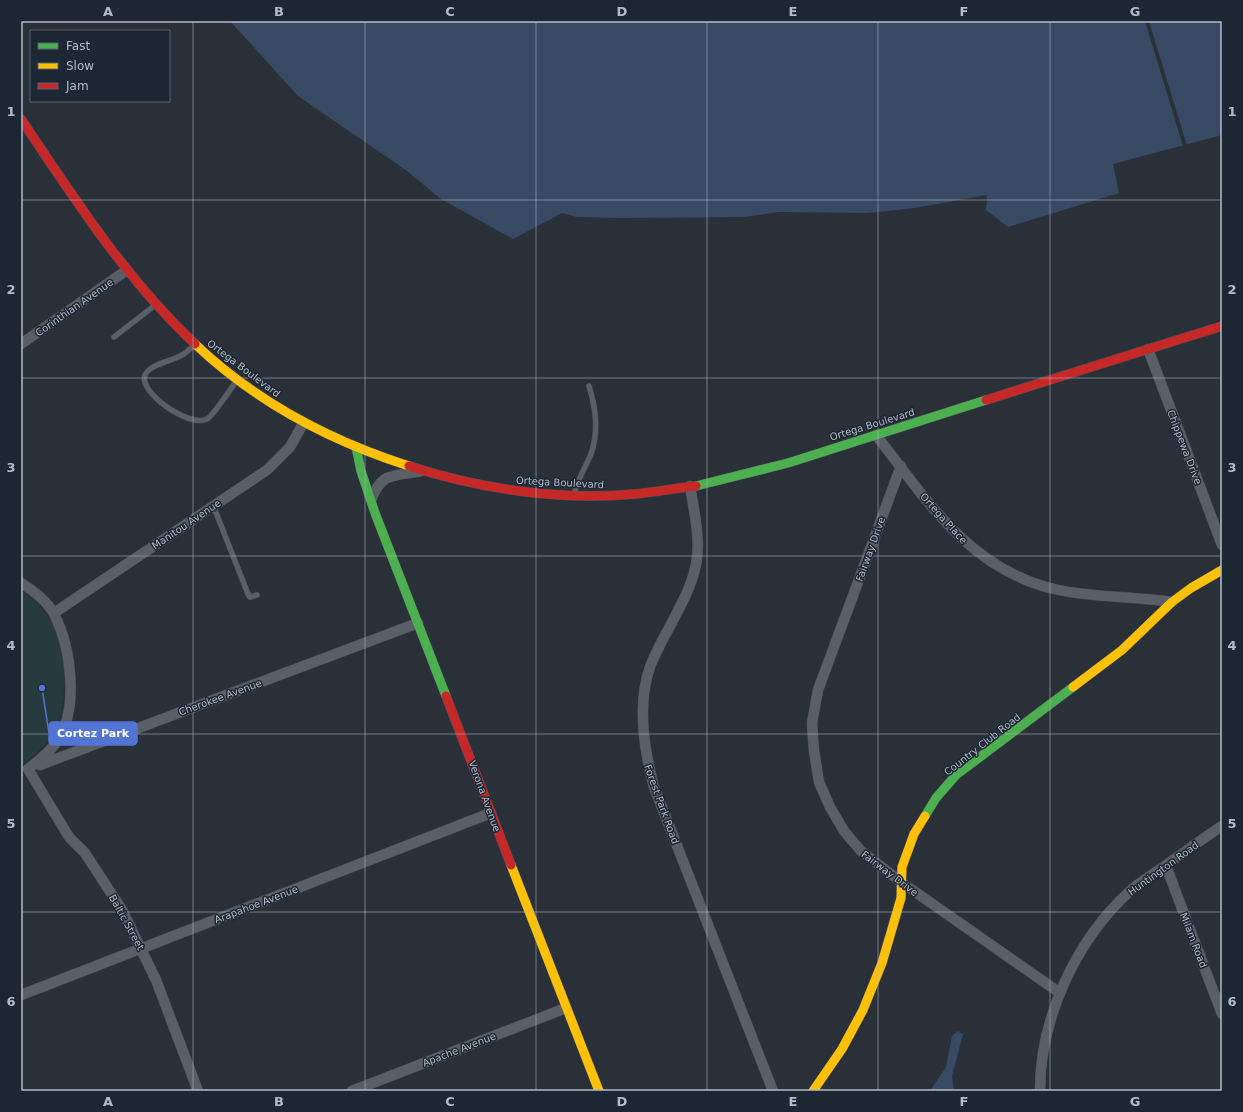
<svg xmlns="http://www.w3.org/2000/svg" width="1243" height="1112" font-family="'DejaVu Sans',sans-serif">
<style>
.green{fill:#273a3e}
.water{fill:#384963}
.pier{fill:#2a3038}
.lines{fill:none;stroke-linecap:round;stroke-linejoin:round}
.lane-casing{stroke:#484c53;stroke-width:6}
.street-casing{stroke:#484c53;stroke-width:11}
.fast-casing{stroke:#484c53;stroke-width:10}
.slow-casing{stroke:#484c53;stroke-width:10}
.jam-casing{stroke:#484c53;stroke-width:10}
.lane{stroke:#5a5e66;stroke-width:5}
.street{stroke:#5a5e66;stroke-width:10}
.fast{stroke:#4caf50;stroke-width:9}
.slow{stroke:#ffc107;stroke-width:9}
.jam{stroke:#c62828;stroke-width:9}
.grid{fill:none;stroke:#b4bcc9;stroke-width:1;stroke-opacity:0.55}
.labels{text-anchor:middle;stroke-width:3;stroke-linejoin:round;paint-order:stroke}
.street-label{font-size:10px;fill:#b4bcc9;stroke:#1d2633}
.leader{fill:none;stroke:#5274d3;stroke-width:1.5}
.callout-dot{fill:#5274d3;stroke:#1d2633;stroke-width:1.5}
.callout{fill:#5274d3;stroke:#5274d3;stroke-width:1.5}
.callout-label{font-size:11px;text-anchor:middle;font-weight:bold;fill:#fff}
.neatline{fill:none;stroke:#b4bcc9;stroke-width:1.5}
.grid-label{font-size:13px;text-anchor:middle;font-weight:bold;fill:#b4bcc9}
</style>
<rect width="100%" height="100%" fill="#2a3038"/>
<path class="green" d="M 21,590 C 28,594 32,599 37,604 C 46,615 56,626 60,640 C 68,669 66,706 52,733 C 45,747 33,756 21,766 Z"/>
<path class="water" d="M 230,21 L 1222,21 L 1222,135 L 1113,164 L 1119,193 L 1008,227 L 986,210 L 987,195 L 915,208 L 868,213 L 779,212 L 744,217 L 619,218 L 577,217 L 562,213 L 513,239 L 441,199 L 407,171 L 298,96 Z
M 958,1031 L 963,1034 L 952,1076 L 954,1091 L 930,1091 L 946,1067 L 952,1036 Z"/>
<path class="pier" d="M 1145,21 L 1149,21 L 1187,146 L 1183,146 Z"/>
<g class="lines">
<g class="lane-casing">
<path id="lane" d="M 114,337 L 154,306
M 194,345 C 190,349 186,353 182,355 C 172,361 150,364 145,375 C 138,392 189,428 207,419 C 213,416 232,387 237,380
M 574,494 C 578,479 585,468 591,454 C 599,431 596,409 589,386
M 213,505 L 248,594 L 250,597 L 257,595"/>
</g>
<g class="street-casing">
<path id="street" d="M 21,344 L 127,270
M 1148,349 L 1222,545
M 876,435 C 926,499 969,569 1054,589 C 1092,598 1133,596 1172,602
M 901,466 L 818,690 L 812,723 L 814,751 L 819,782 L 830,807 L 844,831 L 861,851 L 901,882 L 1060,993
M 690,486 C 694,512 701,539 696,565 C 690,593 673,619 660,645 C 657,652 652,660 650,667 C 637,704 644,750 654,787 L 773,1091
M 371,500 C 382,471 393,477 421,471
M 21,583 C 33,590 48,602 54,614 C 71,647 79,707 58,740 C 50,752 40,760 28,769 L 69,837 L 85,853 L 122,910 L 156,980 L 198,1091
M 54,613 L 267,470 L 290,447 L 304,422
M 40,765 L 418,623
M 1166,866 L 1222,1014
M 21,995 L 491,813
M 352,1091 L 566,1008
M 1040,1091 C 1040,1018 1076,940 1130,891 C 1140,882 1152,875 1162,868 C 1182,854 1202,839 1222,826"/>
</g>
<g class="fast-casing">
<path id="fast" d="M 356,447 L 361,471 L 375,513 L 446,696
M 696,486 L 788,463 L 986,400
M 925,816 L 936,798 L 956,775 L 1073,687"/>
</g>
<g class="slow-casing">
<path id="slow" d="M 195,344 C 255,401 331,441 409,466
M 1073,687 L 1122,650 L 1172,602 L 1191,588 L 1222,570
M 511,865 L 599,1091
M 813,1091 L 842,1049 L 863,1010 L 882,963 L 901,898 L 902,867 L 914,834 L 925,816"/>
</g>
<g class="jam-casing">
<path id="jam" d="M 21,119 C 74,198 125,278 195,344
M 986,400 L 1222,326
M 409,466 C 480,489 560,501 635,494 C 656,492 676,488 696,486
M 446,696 L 511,865"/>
</g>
<use href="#lane" class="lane"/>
<use href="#street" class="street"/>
<use href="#fast" class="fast"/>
<use href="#slow" class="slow"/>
<use href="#jam" class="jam"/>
</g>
<path class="grid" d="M 193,21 L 193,1091M 365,21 L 365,1091M 536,21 L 536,1091M 707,21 L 707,1091M 878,21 L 878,1091M 1050,21 L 1050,1091M 21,200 L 1222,200M 21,378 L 1222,378M 21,556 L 1222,556M 21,734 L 1222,734M 21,912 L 1222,912"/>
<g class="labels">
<g class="street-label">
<text transform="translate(74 307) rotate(-35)" y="4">Corinthian Avenue</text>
<text transform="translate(244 368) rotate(37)" y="4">Ortega Boulevard</text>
<text transform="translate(872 424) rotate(-17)" y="4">Ortega Boulevard</text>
<text transform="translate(1185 447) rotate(69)" y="4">Chippewa Drive</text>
<text transform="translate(560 482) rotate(3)" y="4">Ortega Boulevard</text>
<text transform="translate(944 518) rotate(48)" y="4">Ortega Place</text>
<text transform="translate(186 524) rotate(-34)" y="4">Manitou Avenue</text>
<text transform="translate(870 549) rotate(-70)" y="4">Fairway Drive</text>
<text transform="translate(220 697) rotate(-20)" y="4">Cherokee Avenue</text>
<text transform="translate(982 744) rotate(-38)" y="4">Country Club Road</text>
<text transform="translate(485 796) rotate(70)" y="4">Verona Avenue</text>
<text transform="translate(662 804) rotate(70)" y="4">Forest Park Road</text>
<text transform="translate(1163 868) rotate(-36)" y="4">Huntington Road</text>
<text transform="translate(890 873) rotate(37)" y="4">Fairway Drive</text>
<text transform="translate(256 904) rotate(-21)" y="4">Arapahoe Avenue</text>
<text transform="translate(127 922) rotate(61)" y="4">Baltic Street</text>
<text transform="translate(1194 940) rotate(69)" y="4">Milam Road</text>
<text transform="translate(459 1049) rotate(-21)" y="4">Apache Avenue</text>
</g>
</g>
<path class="leader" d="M42 688L49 733"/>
<circle class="callout-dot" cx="42" cy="688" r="4"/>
<rect class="callout" x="49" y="722" width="88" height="23" rx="4"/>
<g class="callout-label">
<text x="93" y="737">Cortez Park</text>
</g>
<rect width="1243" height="1112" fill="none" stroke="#1d2633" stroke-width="44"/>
<rect x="30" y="30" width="140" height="72" fill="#1d2633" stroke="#59626f"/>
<rect x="38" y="43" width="20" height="6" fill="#4caf50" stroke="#59626f"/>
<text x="66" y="50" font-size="12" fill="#b4bcc9">Fast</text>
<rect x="38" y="63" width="20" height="6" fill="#ffc107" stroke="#59626f"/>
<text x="66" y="70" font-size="12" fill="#b4bcc9">Slow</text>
<rect x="38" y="83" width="20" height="6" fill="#c62828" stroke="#59626f"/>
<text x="66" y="90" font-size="12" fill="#b4bcc9">Jam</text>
<rect x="22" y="22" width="1199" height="1068" class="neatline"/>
<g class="grid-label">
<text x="108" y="16">A</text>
<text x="279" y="16">B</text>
<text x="450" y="16">C</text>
<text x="622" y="16">D</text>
<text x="793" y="16">E</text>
<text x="964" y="16">F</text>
<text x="1135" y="16">G</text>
<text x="11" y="116">1</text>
<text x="1232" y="116">1</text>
<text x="11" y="294">2</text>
<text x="1232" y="294">2</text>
<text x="11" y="472">3</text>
<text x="1232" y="472">3</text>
<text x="11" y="650">4</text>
<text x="1232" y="650">4</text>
<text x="11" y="828">5</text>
<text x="1232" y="828">5</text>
<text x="11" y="1006">6</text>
<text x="1232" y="1006">6</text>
<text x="108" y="1106">A</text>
<text x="279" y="1106">B</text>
<text x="450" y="1106">C</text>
<text x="622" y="1106">D</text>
<text x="793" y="1106">E</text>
<text x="964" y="1106">F</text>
<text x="1135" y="1106">G</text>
</g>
</svg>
